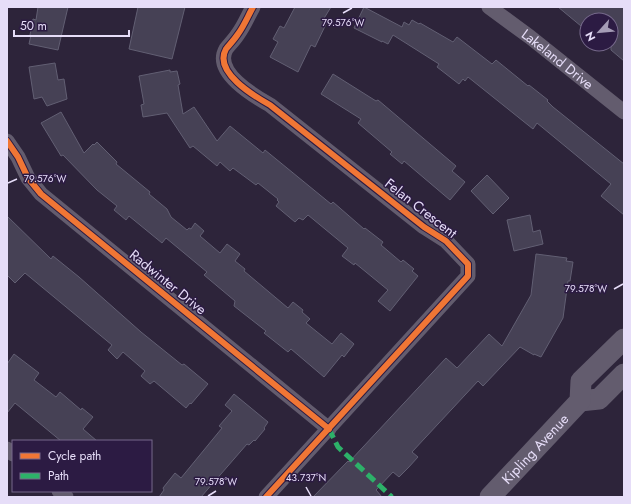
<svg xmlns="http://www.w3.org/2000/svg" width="631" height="504" font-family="Jost,sans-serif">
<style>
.building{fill:#464155;stroke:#625f73}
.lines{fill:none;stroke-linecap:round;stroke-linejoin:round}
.street{stroke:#635c6e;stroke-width:15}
.secondary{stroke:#635c6e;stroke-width:21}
.quiet{stroke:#2db169;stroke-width:5;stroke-dasharray:10 5;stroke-linecap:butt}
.cycleway-casing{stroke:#2c1b43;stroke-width:8}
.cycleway{stroke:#f07635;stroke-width:6}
.ticks{fill:none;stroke:#e6ddf8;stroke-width:1.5}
.labels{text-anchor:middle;stroke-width:3;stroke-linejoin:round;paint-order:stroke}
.street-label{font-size:14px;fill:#e6ddf8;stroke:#2c1b43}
.ticks-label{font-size:10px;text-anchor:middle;fill:#e6ddf8;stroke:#2c1b43;stroke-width:3;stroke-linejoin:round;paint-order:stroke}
</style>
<rect width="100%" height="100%" fill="#2d243a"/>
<path class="building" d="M 38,7 L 68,7 L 58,50 L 29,44 L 31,35 L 30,35 L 33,19 L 36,20 Z
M 138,7 L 185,7 L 172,59 L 129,49 Z
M 295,7 L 331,7 L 323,20 L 327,22 L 315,47 L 311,45 L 298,72 L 270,57 L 278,42 L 273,39 L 280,26 L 284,28 Z
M 364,7 L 402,27 L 404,22 L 409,25 L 412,20 L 419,24 L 420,23 L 453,42 L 457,37 L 492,64 L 496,60 L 528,86 L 529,85 L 548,100 L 547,101 L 553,107 L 624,164 L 624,215 L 601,196 L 611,184 L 537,123 L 533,129 L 468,77 L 465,81 L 463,79 L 459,84 L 437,67 L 439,64 L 393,35 L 388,44 L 382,41 L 382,42 L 354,28 Z
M 558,7 L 624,7 L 624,61 L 611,50 L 611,20 L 587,20 L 587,31 Z
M 55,63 L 58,80 L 64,79 L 67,99 L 47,106 L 42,97 L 34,99 L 29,67 Z
M 170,70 L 170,72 L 177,71 L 180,84 L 178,85 L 183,114 L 194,107 L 217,141 L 230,126 L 263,153 L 265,150 L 331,204 L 333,202 L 364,229 L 365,228 L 383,242 L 381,245 L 401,262 L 403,260 L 414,269 L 412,271 L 418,276 L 390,311 L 378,301 L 388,290 L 355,263 L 354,265 L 342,256 L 348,248 L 308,215 L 303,220 L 299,218 L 295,222 L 276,206 L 279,202 L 277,200 L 278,199 L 258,183 L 256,185 L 233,168 L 230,171 L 220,162 L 217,166 L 193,146 L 190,148 L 167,113 L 143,117 L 141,105 L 144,104 L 139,76 Z
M 333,74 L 376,101 L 378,100 L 456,166 L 452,171 L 465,182 L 450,200 L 404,161 L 402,164 L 390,154 L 392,152 L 358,123 L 361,119 L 321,94 Z
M 61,112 L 84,153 L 93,144 L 94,145 L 97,142 L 117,162 L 116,164 L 150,192 L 149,194 L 167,209 L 171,217 L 187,230 L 189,228 L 191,229 L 195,223 L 204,231 L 200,236 L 220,253 L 227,244 L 240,254 L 235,261 L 245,269 L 244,271 L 288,308 L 293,302 L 303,310 L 302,312 L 310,319 L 306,323 L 332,344 L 341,333 L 354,344 L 344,357 L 342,355 L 324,377 L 291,349 L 288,352 L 264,333 L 266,331 L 234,306 L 235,301 L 204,275 L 207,272 L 166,238 L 162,243 L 129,216 L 126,220 L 114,210 L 117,206 L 97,190 L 63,155 L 61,156 L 41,123 Z
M 487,175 L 509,198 L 493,214 L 471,191 Z
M 530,215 L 533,232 L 540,230 L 543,244 L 514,251 L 507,220 Z
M 7,216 L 51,259 L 53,256 L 79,277 L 141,332 L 182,365 L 184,364 L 208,384 L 191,404 L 190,403 L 186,408 L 154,381 L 150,384 L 141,376 L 145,371 L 123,352 L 117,359 L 108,350 L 112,345 L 25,273 L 15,283 L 7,275 Z
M 536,254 L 567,258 L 566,261 L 573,262 L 570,281 L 568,281 L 563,318 L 541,357 L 534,354 L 534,355 L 520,347 L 483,386 L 478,381 L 412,452 L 418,457 L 408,468 L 399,477 L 393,472 L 376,490 L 382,497 L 313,497 L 348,461 L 349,462 L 446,358 L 457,368 L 489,334 L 502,346 L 531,295 Z
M 14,354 L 39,373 L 34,380 L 56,397 L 60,392 L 81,410 L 82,408 L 93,417 L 83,429 L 97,441 L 61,441 L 15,403 L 7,413 L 7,364 Z
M 234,394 L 268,422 L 264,428 L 265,429 L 255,441 L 254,440 L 249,445 L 247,444 L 201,497 L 159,497 L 164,490 L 163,488 L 175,473 L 181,478 L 222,428 L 219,426 L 232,411 L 225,405 Z"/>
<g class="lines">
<g class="street">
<path d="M 253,7 C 248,16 244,26 238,34 C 234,40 230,44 226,49 C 213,72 254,96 270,105 L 424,227 L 446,241 L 468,264 L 468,276 L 266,497"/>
<path id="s1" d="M 489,7 L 530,37 L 624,112"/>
<path d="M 7,141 L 18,157 L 28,178 L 41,194 L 329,429"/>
<path d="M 7,449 L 13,454"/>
<path d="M 59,491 L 66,497"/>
</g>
<g class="secondary">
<path d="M 580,401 L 599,399 L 624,374"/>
<path id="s2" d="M 490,497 L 580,401 L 581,381 L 624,339"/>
</g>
<path class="quiet" d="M 329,429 L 338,447 L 392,497"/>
<g class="cycleway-casing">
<path id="cycleway" d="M 253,7 C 248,16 244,26 238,34 C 234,40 230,44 226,49 C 213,72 254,96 270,105 L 424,227 L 446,241 L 468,264 L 468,276 L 266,497
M 7,141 L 18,157 L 28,178 L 41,194 L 329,429"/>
</g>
<use href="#cycleway" class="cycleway"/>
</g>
<path class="ticks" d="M 343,13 L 352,8M 8,183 L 17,179M 614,289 L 623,284M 306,487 L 311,496M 208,496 L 216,491"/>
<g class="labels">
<g class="street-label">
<text dy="5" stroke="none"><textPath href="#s1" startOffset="86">Lakeland Drive</textPath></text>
<text transform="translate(421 208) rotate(38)" y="5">Felan Crescent</text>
<text transform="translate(168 282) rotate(39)" y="5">Radwinter Drive</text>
<text dy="5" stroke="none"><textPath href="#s2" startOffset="66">Kipling Avenue</textPath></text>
</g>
</g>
<g class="ticks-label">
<text x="343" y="26">79.576°W</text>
<text x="45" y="182">79.576°W</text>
<text x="586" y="292">79.578°W</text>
<text x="306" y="481">43.737°N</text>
<text x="216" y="485">79.578°W</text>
</g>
<rect width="631" height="504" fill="none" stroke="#e6ddf8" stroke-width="16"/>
<rect x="12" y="440" width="140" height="52" fill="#2c1b43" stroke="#76698b"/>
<rect x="20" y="453" width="20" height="6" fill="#f07635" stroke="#76698b"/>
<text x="48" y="460" font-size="12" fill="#e6ddf8">Cycle path</text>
<rect x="20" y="473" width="20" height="6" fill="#2db169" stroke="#76698b"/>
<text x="48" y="480" font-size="12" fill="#e6ddf8">Path</text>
<g transform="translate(599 32) rotate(243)"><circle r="19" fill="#2c1b43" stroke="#76698b"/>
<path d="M0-3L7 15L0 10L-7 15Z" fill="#a59cb6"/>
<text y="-6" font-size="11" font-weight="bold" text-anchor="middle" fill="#e6ddf8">N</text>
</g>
<path d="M14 30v6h115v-6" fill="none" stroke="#e6ddf8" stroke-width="2"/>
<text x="20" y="30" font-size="12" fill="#e6ddf8" stroke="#2c1b43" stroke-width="3" paint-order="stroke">50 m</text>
</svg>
